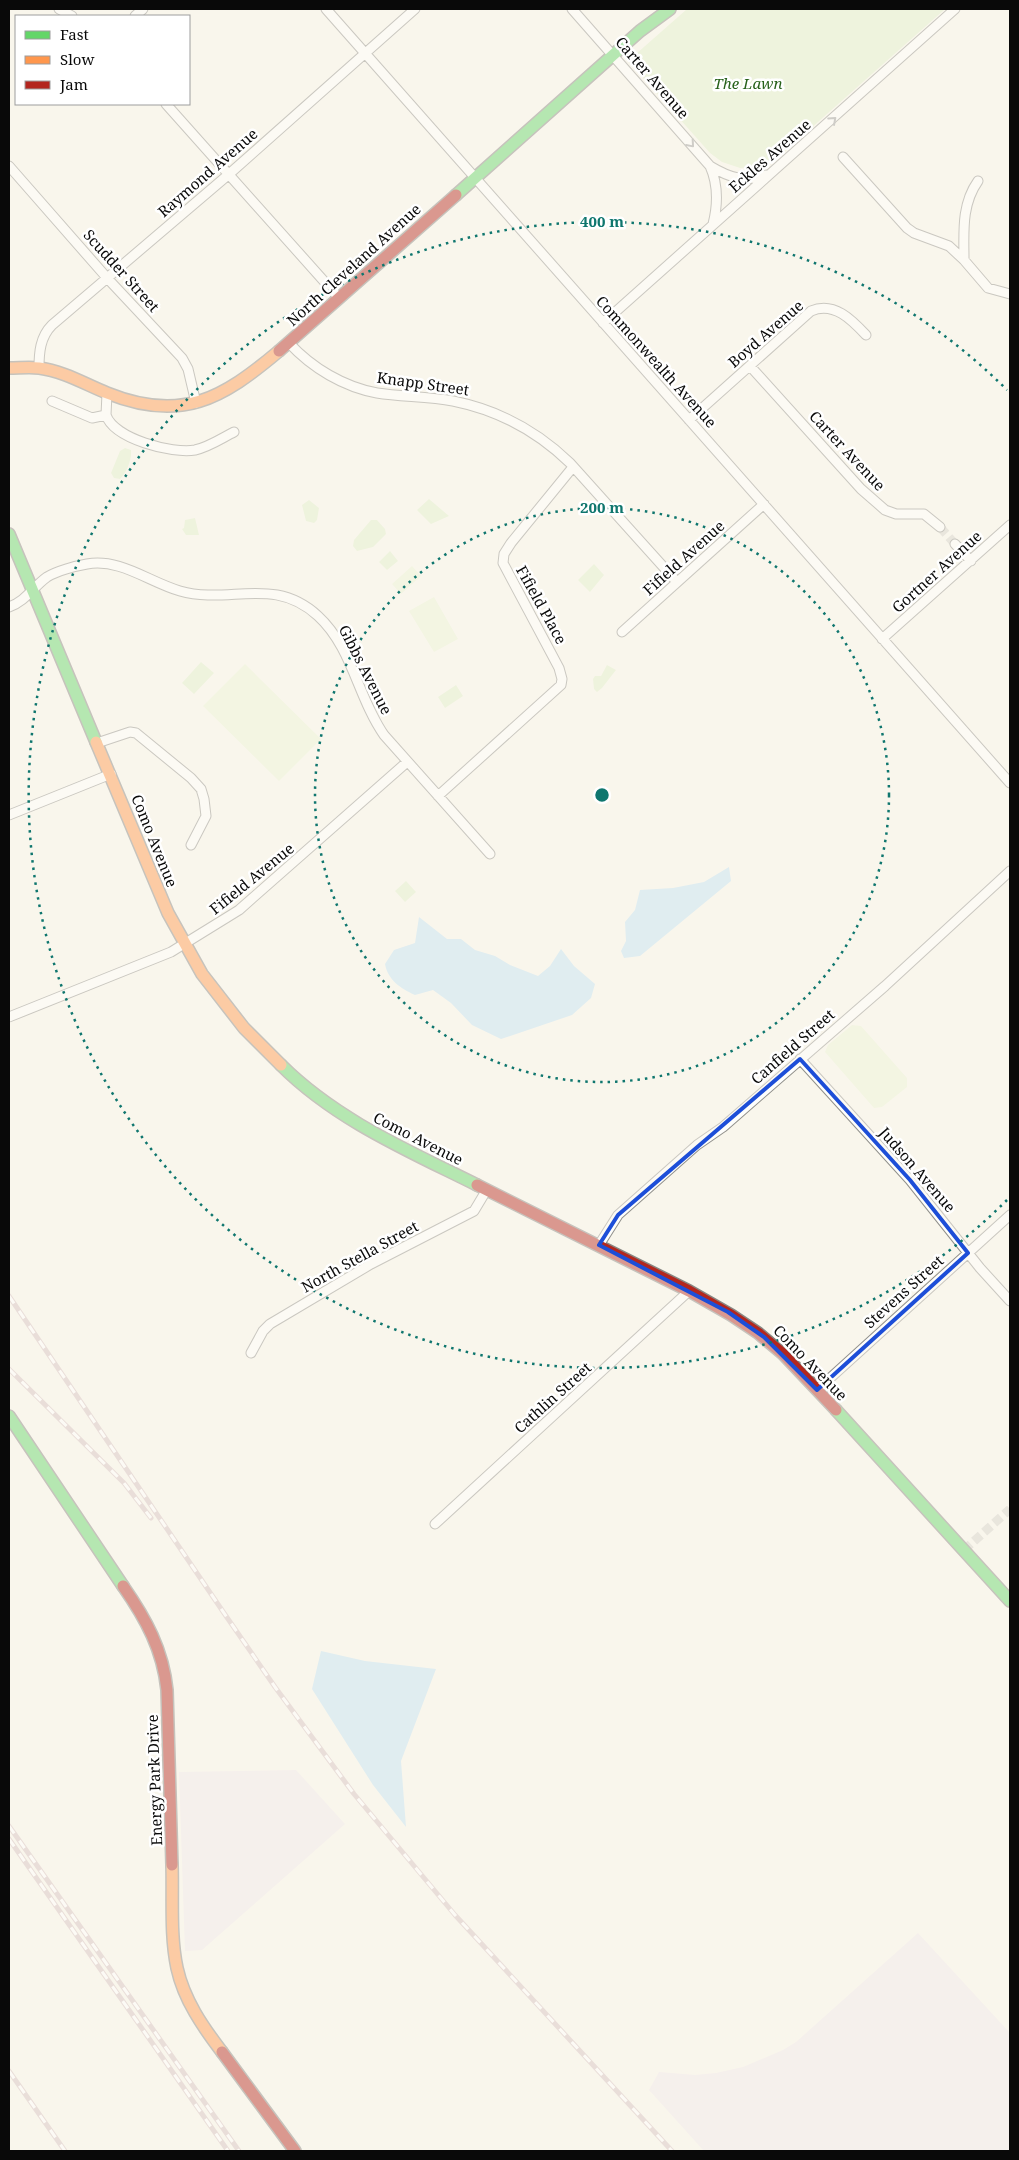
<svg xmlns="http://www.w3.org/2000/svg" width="1019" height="2160" font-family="'Noto Serif',serif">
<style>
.industrial{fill:#f0e8ea}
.green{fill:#e1efcb}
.pitch{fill:#ebf3d5}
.water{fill:#c1e2f4}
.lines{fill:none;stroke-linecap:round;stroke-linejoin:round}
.street-tunnel{stroke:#d5d2ca;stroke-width:9;stroke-dasharray:9 4.5;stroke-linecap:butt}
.street-casing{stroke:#91908b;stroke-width:11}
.fast-casing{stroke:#888682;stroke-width:14}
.slow-casing{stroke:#888682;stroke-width:14}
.jam-casing{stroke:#888682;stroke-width:14}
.street{stroke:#fefefc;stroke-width:9}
.fast{stroke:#63d668;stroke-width:11}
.slow{stroke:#ff974d;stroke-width:11}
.jam{stroke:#b3261e;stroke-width:11}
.rail-casing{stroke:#d6c2c2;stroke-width:5}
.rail{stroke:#fff;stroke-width:3;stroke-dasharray:9;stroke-linecap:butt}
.oneway{stroke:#9c9c9b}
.marked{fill:none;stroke:#1d4ed8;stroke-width:4;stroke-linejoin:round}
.ring{fill:none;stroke:#0f766e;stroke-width:2.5;stroke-dasharray:2.5 5}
.labels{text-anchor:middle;stroke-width:5;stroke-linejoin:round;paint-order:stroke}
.street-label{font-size:15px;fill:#090909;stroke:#fff}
.park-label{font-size:15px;font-style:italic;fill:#27611a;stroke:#fff}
.centre{fill:#0f766e;stroke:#fff;stroke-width:2.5}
.ring-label{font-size:15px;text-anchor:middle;font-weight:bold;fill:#0f766e;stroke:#fff;stroke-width:5;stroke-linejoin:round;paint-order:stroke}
</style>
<rect width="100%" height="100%" fill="#f9f6ec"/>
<path class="industrial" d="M 296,1770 L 345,1824 L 202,1950 L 185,1951 L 179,1772 Z
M 918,1933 L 1010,2033 L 1010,2151 L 704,2151 L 649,2090 L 659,2072 L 695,2075 L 716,2073 L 743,2067 L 783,2050 L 796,2042 Z"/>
<path class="green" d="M 687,9 L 943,9 L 944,10 L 782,154 L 772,162 L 756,167 L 740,168 L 722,162 L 710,153 L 628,61 Z
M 125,448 L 131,450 C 132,459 127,472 120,479 L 114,478 L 111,473 L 120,451 Z
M 429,499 L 449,516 L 431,524 L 417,510 Z
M 309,500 L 319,508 L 317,520 L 314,523 L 306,521 L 302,505 Z
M 195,518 L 199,535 L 186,535 L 182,529 L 184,528 L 185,520 Z
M 371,520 L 377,520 L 385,529 L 386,534 L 373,547 L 357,551 L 353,546 L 354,540 Z
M 390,551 L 398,561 L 387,570 L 379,562 Z
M 594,564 L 604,575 L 590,592 L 578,580 Z
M 201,662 L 214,673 L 194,694 L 182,683 Z
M 607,665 L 616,670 L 602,688 L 597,692 L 594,689 L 593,679 L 595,676 L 601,676 Z
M 456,685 L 463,696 L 445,708 L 438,697 Z
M 406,881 L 416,892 L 405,902 L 395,891 Z"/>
<path class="pitch" d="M 412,566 L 421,576 L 401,594 L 392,584 Z
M 434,597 L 458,639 L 434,652 L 409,611 Z
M 245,664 L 321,739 L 279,781 L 203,706 Z
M 852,1025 L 861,1026 L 907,1078 L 907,1087 L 882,1107 L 874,1108 L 825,1052 L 828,1045 Z"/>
<path class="water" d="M 729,867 L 731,881 L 640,956 L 624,958 L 621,951 L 626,941 L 625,922 L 635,910 L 640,890 L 673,888 L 704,882 Z
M 419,917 L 447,939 L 461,939 L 475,950 L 495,956 L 510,965 L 538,976 L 550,966 L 561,949 L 574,966 L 595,984 L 591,998 L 572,1015 L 501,1039 L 472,1025 L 451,1003 L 433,990 L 415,995 C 400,988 388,980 385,964 L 394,950 L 415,943 Z
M 321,1651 L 365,1661 L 436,1669 L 401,1761 L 406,1827 L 373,1785 L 312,1689 Z"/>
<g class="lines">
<path class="street-tunnel" d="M 940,527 L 955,544
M 964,1550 L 1010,1509"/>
<g class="street-casing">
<path id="street" d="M 59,9 L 72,16
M 326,9 L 1010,783
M 572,9 L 710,166 C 718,184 718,204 713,224
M 135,16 L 143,9
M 166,104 L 339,298
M 843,157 L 907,228 L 914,233 L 949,246 L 964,260
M 9,166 L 108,279 L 182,358 L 188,369 L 196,403
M 710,166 C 730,178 743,182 766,175
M 978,181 C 961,205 964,233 964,260 L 988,288 L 1010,294
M 603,323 C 720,218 838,114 955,9
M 289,343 C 312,368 344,387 377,393 C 402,397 428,396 453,401 C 498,410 537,431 570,463 L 677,582
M 750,366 L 861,489 L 885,510 L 896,514 L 924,514 L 940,527
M 39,368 C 39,353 40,337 52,325 L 228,175 L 415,9
M 52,401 L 92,418 L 106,415 C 114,439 172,454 195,450 C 209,447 222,438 234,432
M 106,415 L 107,393
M 689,420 L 811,311 C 834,301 852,320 866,335
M 955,544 L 971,561
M 9,607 C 26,601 33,587 47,577 C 57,571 75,566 87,564 C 120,558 149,582 180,591 C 229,605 274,575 318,616 C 352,647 358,698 384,735 L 490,854
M 622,632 L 764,504
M 882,639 L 1010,525
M 97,743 L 130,732 L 136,733 L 191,778 L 201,789 L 204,799 L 206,816 L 191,845
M 438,796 L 561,685 L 562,679 L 559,668 L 503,563 L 504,554 L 511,543 L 573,467
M 9,815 L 111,774
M 9,1017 L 171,952 L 239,910 L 407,762
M 800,1059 L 910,1180 L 980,1268 L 1010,1301
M 599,1245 L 618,1215 L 697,1145 L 723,1127 L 885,986 L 1010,871
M 251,1353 L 263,1331 L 270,1324 L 371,1264 L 474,1211 L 486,1191
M 817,1390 L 1010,1215
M 435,1524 L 689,1291"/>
</g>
<g class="fast-casing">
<path id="fast" d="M 456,195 L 640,31 L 670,9
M 9,534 L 96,742
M 281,1065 C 336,1120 409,1151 477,1185
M 836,1410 L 1010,1601
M 9,1416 L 123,1586"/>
</g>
<g class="slow-casing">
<path id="slow" d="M 9,368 C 19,368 30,367 39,368 C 63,371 85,384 107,393 C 181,423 222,399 279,351
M 96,742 L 168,913 L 202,974 L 244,1028 L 281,1065
M 172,1865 C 173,1899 170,1935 177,1968 C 184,2000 203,2027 222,2052"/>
</g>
<g class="jam-casing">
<path id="jam" d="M 279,351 L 456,195
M 477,1185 L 689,1291 L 731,1315 L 758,1333 L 783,1354 L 836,1410
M 123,1586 C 146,1619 163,1650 167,1690 L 172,1865
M 222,2052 L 295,2151"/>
</g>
<use href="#street" class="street"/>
<use href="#fast" class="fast"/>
<use href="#slow" class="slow"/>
<use href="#jam" class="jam"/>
<g class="rail-casing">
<path id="rail" d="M 9,1296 L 226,1616 L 275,1687 L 354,1794 L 455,1915 L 672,2151
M 9,1369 L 124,1483 L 151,1518
M 9,1826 L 239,2151
M 9,1839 L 228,2151
M 9,2071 L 65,2151"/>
</g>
<use href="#rail" class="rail"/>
</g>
<defs><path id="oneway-chevron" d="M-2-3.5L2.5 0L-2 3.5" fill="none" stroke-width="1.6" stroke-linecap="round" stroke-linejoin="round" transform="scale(1.25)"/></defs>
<g class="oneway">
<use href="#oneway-chevron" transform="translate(833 120) rotate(-42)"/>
<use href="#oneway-chevron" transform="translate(691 144) rotate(49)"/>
</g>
<path d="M0 0H1019V2160H0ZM 800,1059 L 910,1180 L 968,1253 L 817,1390 L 764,1337 L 728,1312 L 599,1245 L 618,1215 Z" fill="#f9f6ec" fill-opacity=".55" fill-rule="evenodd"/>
<path class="marked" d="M 800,1059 L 910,1180 L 968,1253 L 817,1390 L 764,1337 L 728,1312 L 599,1245 L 618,1215 Z"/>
<g class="ring">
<circle cx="602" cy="795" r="287"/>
<path d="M1007 1200A573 573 0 1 1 1007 390"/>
</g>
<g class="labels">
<g class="street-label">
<text transform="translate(652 78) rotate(49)" y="5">Carter Avenue</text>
<text transform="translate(770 156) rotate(-41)" y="5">Eckles Avenue</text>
<text transform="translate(208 173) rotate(-41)" y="5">Raymond Avenue</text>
<text transform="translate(354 265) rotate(-42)" y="5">North Cleveland Avenue</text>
<text transform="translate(121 271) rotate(48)" y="5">Scudder Street</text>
<text transform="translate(766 334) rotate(-41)" y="5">Boyd Avenue</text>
<text transform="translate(656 362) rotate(48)" y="5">Commonwealth Avenue</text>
<text transform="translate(423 384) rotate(8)" y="5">Knapp Street</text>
<text transform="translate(847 451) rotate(47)" y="5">Carter Avenue</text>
<text transform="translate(684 558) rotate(-42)" y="5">Fifield Avenue</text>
<text transform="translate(937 572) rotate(-42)" y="5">Gortner Avenue</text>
<text transform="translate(541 605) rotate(61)" y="5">Fifield Place</text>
<text transform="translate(365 670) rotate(63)" y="5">Gibbs Avenue</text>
<text transform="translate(154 841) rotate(68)" y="5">Como Avenue</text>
<text transform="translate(252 879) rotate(-39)" y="5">Fifield Avenue</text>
<text transform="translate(793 1047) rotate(-41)" y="5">Canfield Street</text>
<text transform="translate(418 1139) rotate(27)" y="5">Como Avenue</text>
<text transform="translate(917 1170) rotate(49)" y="5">Judson Avenue</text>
<text transform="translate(360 1257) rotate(-29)" y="5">North Stella Street</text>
<text transform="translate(904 1292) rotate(-42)" y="5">Stevens Street</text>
<text transform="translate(810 1363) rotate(46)" y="5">Como Avenue</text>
<text transform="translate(553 1398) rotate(-42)" y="5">Cathlin Street</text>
<text transform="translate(155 1780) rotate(-92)" y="5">Energy Park Drive</text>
</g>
<g class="park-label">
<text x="748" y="89">The Lawn</text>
</g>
</g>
<circle cx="602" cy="795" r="8" class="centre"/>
<g class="ring-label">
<text x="602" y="227">400 m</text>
<text x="602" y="513">200 m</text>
</g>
<rect width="1019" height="2160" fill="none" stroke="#090909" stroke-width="20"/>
<rect x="15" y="15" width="175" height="90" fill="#ffffff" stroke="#9d9d9d"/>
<rect x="25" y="31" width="25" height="8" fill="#63d668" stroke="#9d9d9d"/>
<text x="60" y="40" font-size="15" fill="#090909">Fast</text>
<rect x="25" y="56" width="25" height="8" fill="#ff974d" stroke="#9d9d9d"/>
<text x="60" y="65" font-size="15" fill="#090909">Slow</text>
<rect x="25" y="81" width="25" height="8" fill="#b3261e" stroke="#9d9d9d"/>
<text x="60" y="90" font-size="15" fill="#090909">Jam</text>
</svg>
